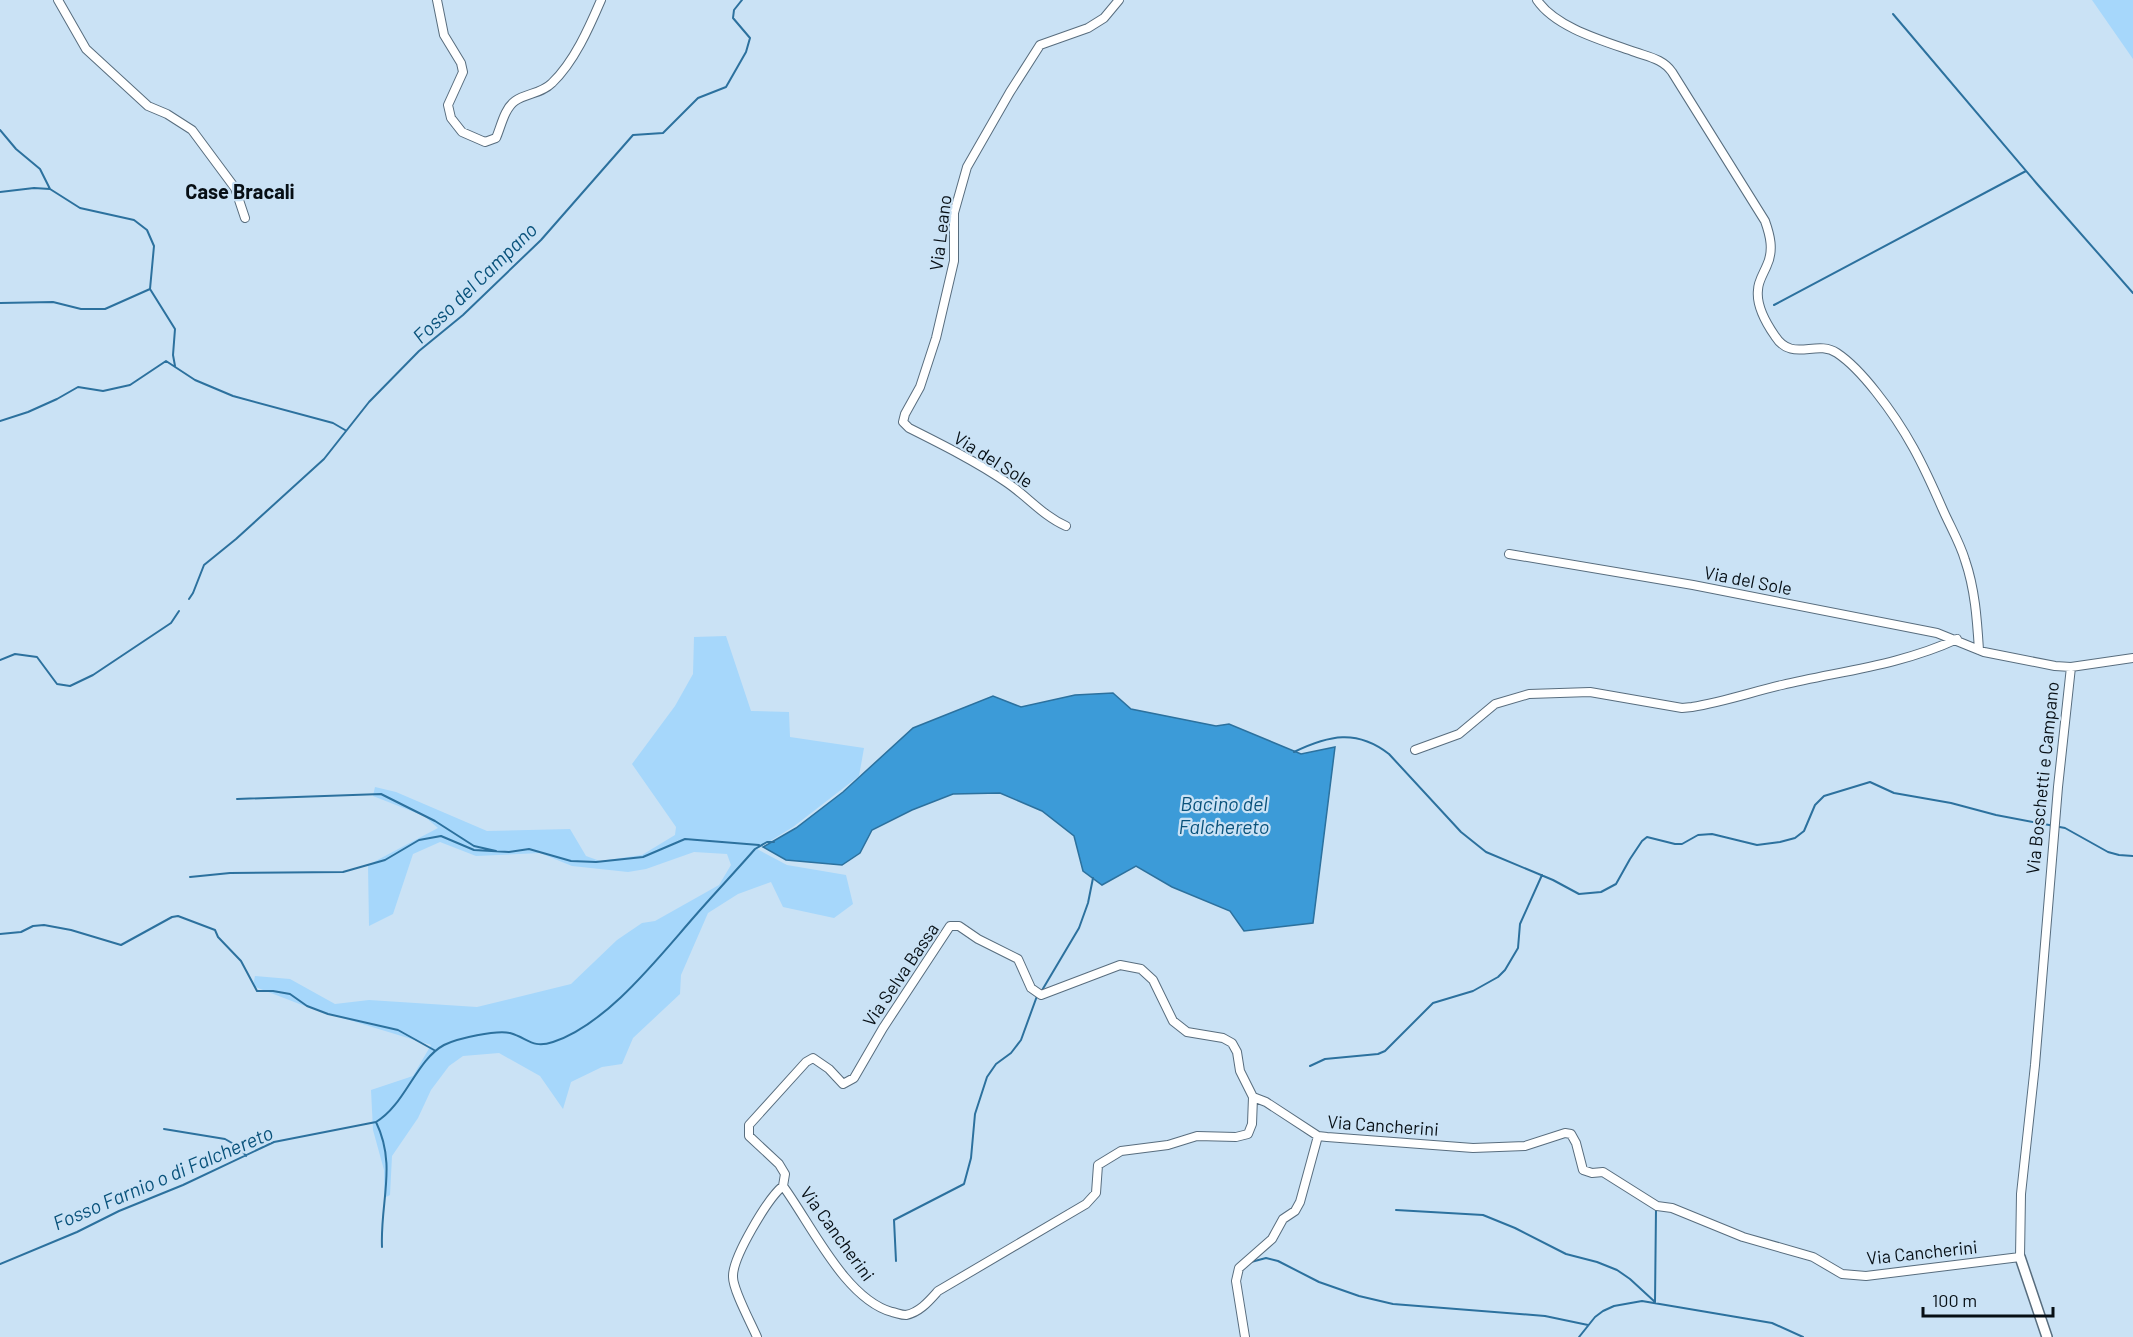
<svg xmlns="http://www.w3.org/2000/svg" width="2133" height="1337" font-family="Barlow,sans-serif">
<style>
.green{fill:#a6d7fb}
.water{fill:#3c9bd8;stroke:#2c719e;stroke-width:1.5}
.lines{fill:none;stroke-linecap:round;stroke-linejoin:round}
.stream{stroke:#2c719e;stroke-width:2}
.minor-casing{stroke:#586d7e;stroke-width:10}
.tertiary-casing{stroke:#586d7e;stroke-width:12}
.minor{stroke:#fff;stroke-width:8}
.tertiary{stroke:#fff;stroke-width:9}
.labels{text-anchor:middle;stroke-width:4.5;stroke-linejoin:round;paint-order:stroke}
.street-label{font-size:18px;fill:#070f15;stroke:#cae2f5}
.neighbourhood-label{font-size:20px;font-weight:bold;fill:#070f15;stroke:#cae2f5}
.water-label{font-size:20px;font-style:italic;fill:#09527b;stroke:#cae2f5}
</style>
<rect width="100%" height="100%" fill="#cae2f5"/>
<path class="green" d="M 2092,0 L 2133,0 L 2133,59 Z
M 726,636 L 751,711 L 789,712 L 790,737 L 864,748 L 859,776 L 793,827 L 757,849 L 787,865 L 846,875 L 853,904 L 834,918 L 783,907 L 771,882 L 738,894 L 708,913 L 681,975 L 680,994 L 633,1038 L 622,1064 L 602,1067 L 571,1082 L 563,1109 L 540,1076 L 499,1053 L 463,1056 L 449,1066 L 431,1090 L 418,1118 L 392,1156 L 390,1195 L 384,1198 L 384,1170 L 373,1130 L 371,1090 L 413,1076 L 431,1045 L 310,1008 L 253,986 L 255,976 L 290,979 L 335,1004 L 369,1000 L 477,1007 L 571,984 L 617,940 L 642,923 L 655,921 L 719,885 L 731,865 L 727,854 L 694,852 L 646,869 L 628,872 L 572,866 L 540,853 L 476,856 L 440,842 L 413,854 L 393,914 L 369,926 L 368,865 L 438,828 L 424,816 L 373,796 L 375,787 L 396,792 L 487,831 L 570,829 L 586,856 L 600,861 L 642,855 L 675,835 L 676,827 L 632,764 L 675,706 L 693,674 L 694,637 Z"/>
<path class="water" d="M 1113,693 L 1131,709 L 1216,726 L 1229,724 L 1301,754 L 1335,747 L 1313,923 L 1244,931 L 1230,911 L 1172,887 L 1136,866 L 1102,885 L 1083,871 L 1074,836 L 1042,811 L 1000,793 L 953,794 L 912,810 L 872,830 L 860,853 L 842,865 L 786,860 L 763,847 L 796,828 L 843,792 L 913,728 L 993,696 L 1021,707 L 1075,695 Z"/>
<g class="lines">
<path class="stream" d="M 1893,14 L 2038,185 L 2133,293
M 0,130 L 16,149 L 40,169 L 50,189 L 80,208 L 134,220 L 147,230 L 154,246 L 150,289 L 175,329 L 173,355 L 175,366
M 0,192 L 34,188 L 50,189
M 0,303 L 53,302 L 81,309 L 105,309 L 150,289
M 1774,305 L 2026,171
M 0,421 L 28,412 L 57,399 L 78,387 L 103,391 L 130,385 L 166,361 L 195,380 L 233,396 L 333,423 L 345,430
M 189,599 L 193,593 L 204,565 L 236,539 L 324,459 L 369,402 L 419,351 L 463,315 L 541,240 L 633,135 L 663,133 L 698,98 L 726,87 L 746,52 L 750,38 L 733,18 L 734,10 L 742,0
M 0,660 L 15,654 L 37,657 L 57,684 L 70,686 L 93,675 L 171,623 L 179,611
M 1294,752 C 1329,735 1357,729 1389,754 L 1461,832 L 1486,852 L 1553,880 L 1579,894 L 1601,892 L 1616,884 L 1630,859 L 1642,841 L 1647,837 L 1675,844 L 1682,844 L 1698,835 L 1712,834 L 1757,845 L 1780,842 L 1795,838 L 1804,831 L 1815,805 L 1824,796 L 1870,782 L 1894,793 L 1951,803 L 1996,815 L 2065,828 L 2108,852 L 2119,855 L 2133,856
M 237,799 L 381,794 L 435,821 L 474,846 L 496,851
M 190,877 L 230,873 L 343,872 L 385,860 L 419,840 L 441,836 L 474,850 L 509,852 L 529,849 L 571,861 L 596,862 L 643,857 L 685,839 L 759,845
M 0,934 L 21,932 L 33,926 L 44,925 L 71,930 L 121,945 L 172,917 L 178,916 L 215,930 L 218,937 L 241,961 L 257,991 L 273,991 L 290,994 L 307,1006 L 328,1014 L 398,1030 L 434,1050
M 1041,992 L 1079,928 L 1088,903 L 1093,878
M 1310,1066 L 1325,1059 L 1378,1054 L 1385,1051 L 1433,1003 L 1473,991 L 1498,977 L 1505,970 L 1518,948 L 1520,924 L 1542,875
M 376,1122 C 397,1165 380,1202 382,1247
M 164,1129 L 225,1139 L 239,1147 L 246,1156
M 1396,1210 L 1483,1215 L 1515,1228 L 1566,1254 L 1597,1262 L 1617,1270 L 1630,1279 L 1655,1302
M 896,1261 L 894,1220 L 964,1184 L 971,1158 L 975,1114 L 987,1077 L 996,1064 L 1011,1053 L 1021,1040 L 1037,996
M 1251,1262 L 1266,1258 L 1278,1261 L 1319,1282 L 1359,1296 L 1393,1304 L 1545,1316 L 1588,1325
M 0,1264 L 77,1232 L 119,1211 L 183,1185 L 274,1142 L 376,1122 C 405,1105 416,1060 444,1045 C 458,1038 496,1030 510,1033 C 528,1038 532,1049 553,1042 C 606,1025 658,958 694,917 C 714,894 735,872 755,849 L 767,842 L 774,842
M 1655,1302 L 1656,1209
M 1579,1337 L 1595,1317 L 1603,1311 L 1614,1306 L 1642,1301 L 1772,1323 L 1803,1337"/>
<g class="minor-casing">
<path id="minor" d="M 58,0 L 86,49 L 148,106 L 167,114 L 192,130 L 235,188 L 245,218
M 437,0 L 444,35 L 461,63 L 463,72 L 448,105 L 451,118 L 462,132 L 485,142 L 496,138 C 501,127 504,109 515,101 C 526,93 541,94 552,83 C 574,62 589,28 601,0
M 1537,0 C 1556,28 1604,41 1635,52 C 1649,57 1663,59 1672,72 L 1765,221 C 1770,235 1774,250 1767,265 C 1764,273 1758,281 1758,290 C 1756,306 1766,323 1775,336 C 1792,363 1816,339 1837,353 C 1852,363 1865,378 1876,392 C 1907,431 1923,464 1943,510 C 1950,526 1960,543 1965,560 C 1975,589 1977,619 1979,650
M 1066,526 C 1043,516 1027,496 1006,482 C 977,462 941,444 909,428 L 903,422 L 905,414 L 920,387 L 936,338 L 954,261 L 954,213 L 967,167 L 1010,92 L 1040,45 L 1088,28 L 1104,18 L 1119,0
M 1509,554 L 1693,585 L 1937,633 L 1984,652 L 2055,666 L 2071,667 L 2133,658
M 1415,750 L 1459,734 L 1495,704 L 1529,694 L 1590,692 L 1682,708 L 1692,707 C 1723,702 1752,692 1782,685 C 1841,671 1901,665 1957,639
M 783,1186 L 785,1174 L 779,1164 L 749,1136 L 749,1125 L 806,1062 L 813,1058 L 829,1069 L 843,1084 L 854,1078 L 883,1028 L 950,926 L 959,926 L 978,939 L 1018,959 L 1031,988 L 1041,995 L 1120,965 L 1141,969 L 1153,980 L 1173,1021 L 1187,1032 L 1223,1038 L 1232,1043 L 1237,1052 L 1240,1071 L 1253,1097
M 757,1337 C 751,1323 733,1290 733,1277 C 732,1258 768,1198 783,1186 C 811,1224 845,1299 892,1312 C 897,1313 901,1315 906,1315 C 920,1312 929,1301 938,1291 L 1086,1204 L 1096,1193 L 1098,1165 L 1121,1151 L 1168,1145 L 1197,1136 L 1236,1137 L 1248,1134 L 1252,1124 L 1253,1097 L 1266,1102 L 1318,1136 L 1327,1137 L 1473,1148 L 1525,1146 L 1565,1133 L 1571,1134 L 1576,1143 L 1583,1170 L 1592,1173 L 1603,1172 L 1657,1206 L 1672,1208 L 1743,1237 L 1813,1257 L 1842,1274 L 1866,1276 L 2020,1257 L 2021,1194 L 2035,1065 L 2058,787 L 2071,667
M 1245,1337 L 1236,1281 L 1239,1268 L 1272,1239 L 1283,1219 L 1295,1211 L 1300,1202 L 1318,1136"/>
</g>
<g class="tertiary-casing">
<path id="tertiary" d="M 2020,1257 L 2047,1337"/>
</g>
<use href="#minor" class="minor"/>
<use href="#tertiary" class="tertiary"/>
</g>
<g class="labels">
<g class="street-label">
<text transform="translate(941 233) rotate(-83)" y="6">Via Leano</text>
<text transform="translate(993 460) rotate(32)" y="6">Via del Sole</text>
<text transform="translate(1748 581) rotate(11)" y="6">Via del Sole</text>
<text transform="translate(2043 778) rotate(-84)" y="6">Via Boschetti e Campano</text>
<text transform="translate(901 975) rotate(-56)" y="6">Via Selva Bassa</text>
<text transform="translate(1383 1126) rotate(4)" y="6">Via Cancherini</text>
<text transform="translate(837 1234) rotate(54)" y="6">Via Cancherini</text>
<text transform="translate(1922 1253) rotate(-6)" y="6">Via Cancherini</text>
</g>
<g class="neighbourhood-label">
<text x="240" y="199">Case Bracali</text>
</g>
<g class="water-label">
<text transform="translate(475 283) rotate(-44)" y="7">Fosso del Campano</text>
<text x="1224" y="811">Bacino del<tspan x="1224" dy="23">Falchereto</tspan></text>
<text transform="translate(163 1178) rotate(-23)" y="7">Fosso Farnio o di Falchereto</text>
</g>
</g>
<path d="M1923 1307v9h130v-9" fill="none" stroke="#070f15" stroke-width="3"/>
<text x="1932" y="1307" font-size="18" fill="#070f15" stroke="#cae2f5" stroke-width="4.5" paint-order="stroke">100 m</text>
</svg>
